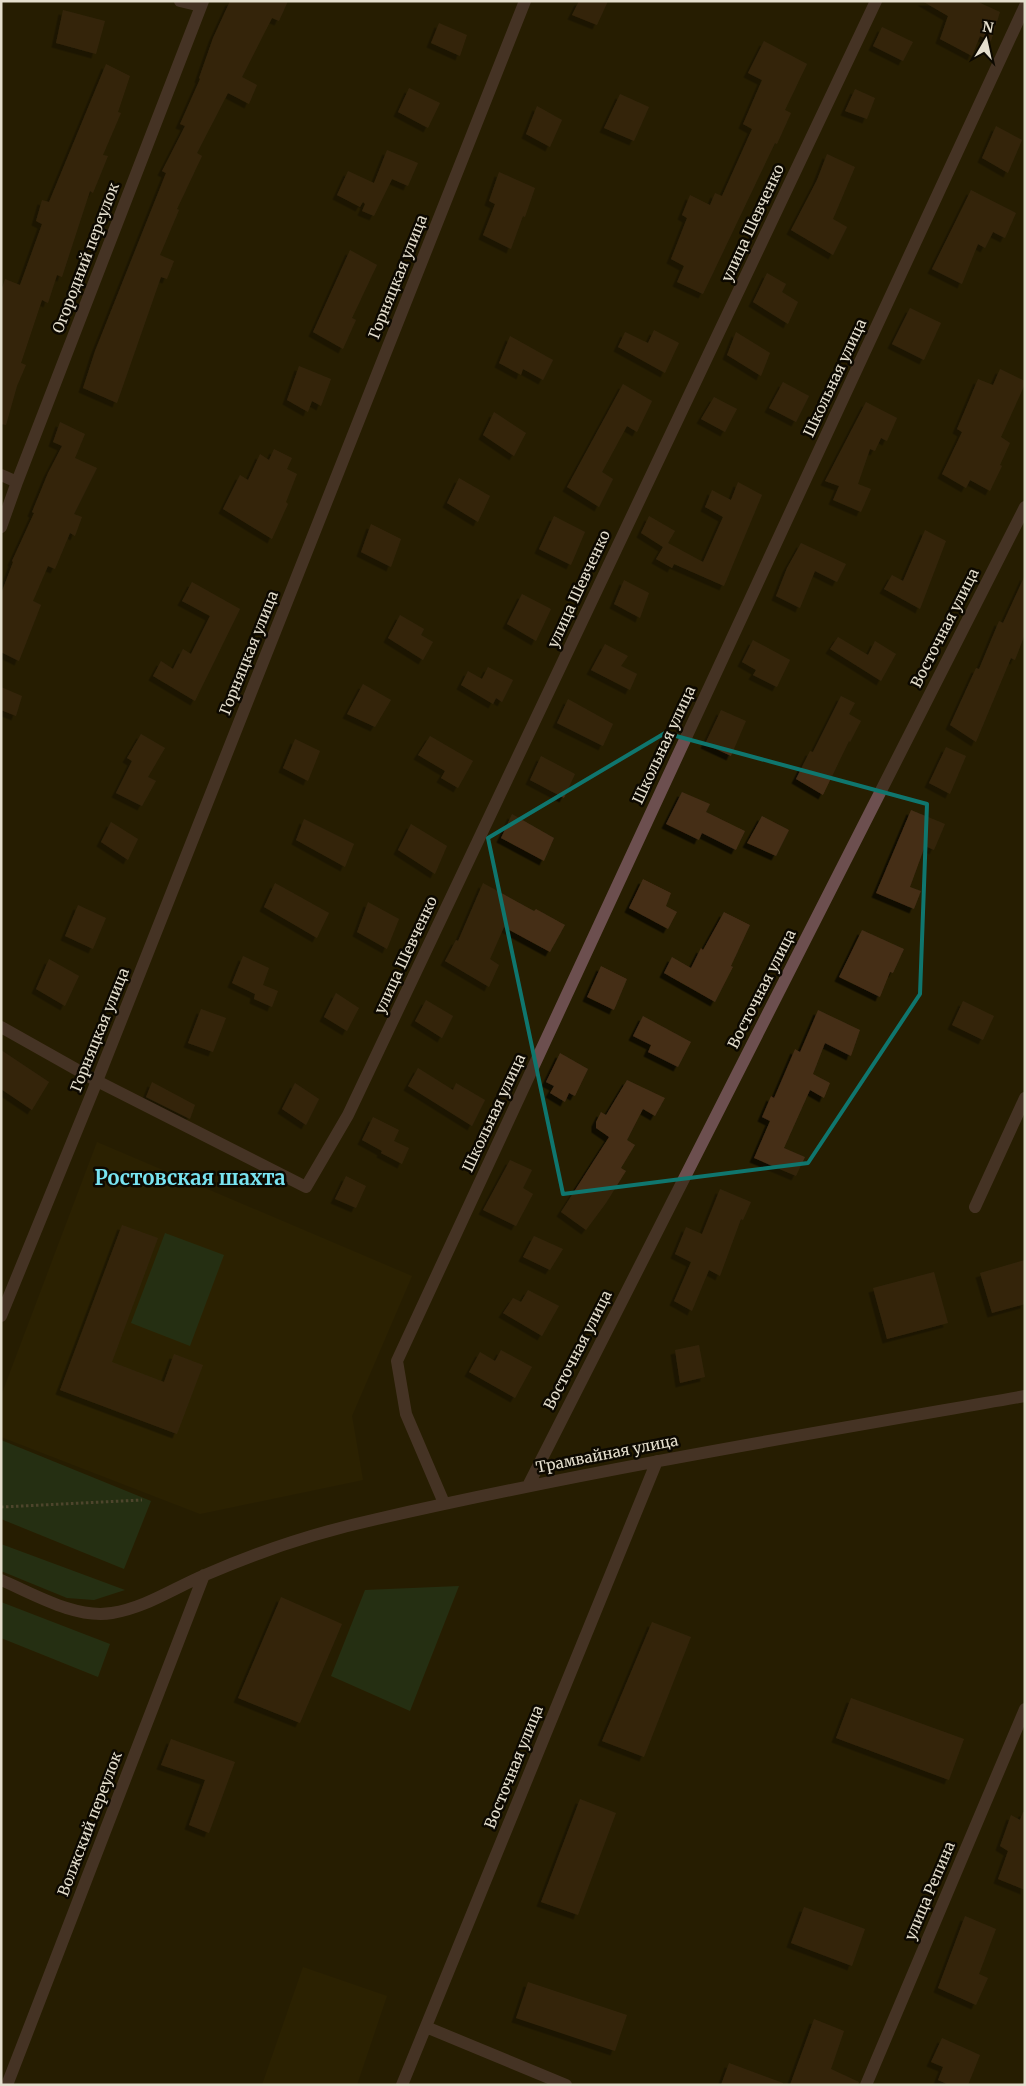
<svg xmlns="http://www.w3.org/2000/svg" width="1026" height="2086" font-family="Merriweather,serif">
<style>
.built{fill:#322700}
.green{fill:#254626}
.building{fill:#442e18;filter:url(#shadow)}
.lines{fill:none;stroke-linecap:round;stroke-linejoin:round}
.path{stroke:#7e765f;stroke-width:3;stroke-dasharray:2.5 2.5;stroke-linecap:butt}
.minor{stroke:#6c4f4f;stroke-width:12}
.marked{fill:none;stroke:#0f766e;stroke-width:4;stroke-linejoin:round}
.labels{text-anchor:middle;stroke-width:5;stroke-linejoin:round;paint-order:stroke}
.street-label{font-size:15px;fill:#e5dfce;stroke:#0d0901}
.district-label{font-size:20px;font-weight:bold;fill:#78e3f0;stroke:#0d0901}
</style>
<defs>
<filter id="shadow"><feDropShadow dx="-4.5" dy="4.5" stdDeviation="0" flood-color="#0009"/></filter>
</defs>
<rect width="100%" height="100%" fill="#271e01"/>
<path class="built" d="M 97,1142 L 412,1276 L 352,1416 L 363,1480 L 200,1514 L 1,1437 L 1,1396 Z
M 303,1967 L 387,1996 L 357,2085 L 262,2085 Z"/>
<path class="green" d="M 165,1233 L 224,1255 L 190,1346 L 131,1323 Z
M 1,1440 L 151,1501 L 124,1569 L 1,1519 Z
M 1,1544 L 125,1590 L 94,1600 L 67,1598 L 1,1571 Z
M 459,1586 L 410,1711 L 331,1676 L 365,1590 Z
M 1,1602 L 110,1644 L 98,1677 L 1,1638 Z"/>
<path class="building" d="M 230,1 L 288,1 L 279,21 L 272,18 L 242,77 L 257,85 L 249,104 L 228,93 L 197,153 L 202,156 L 177,209 L 179,210 L 160,255 L 174,261 L 167,279 L 161,277 L 117,403 L 83,388 L 95,351 L 166,173 L 162,171 L 185,126 L 180,124 L 200,79 L 199,78 L 213,38 Z
M 579,1 L 608,1 L 597,25 L 572,15 Z
M 922,1 L 976,1 L 1000,12 L 991,41 L 980,36 L 972,56 L 940,39 L 948,16 Z
M 63,10 L 105,21 L 96,54 L 56,43 Z
M 439,23 L 467,35 L 460,56 L 431,43 Z
M 882,27 L 913,42 L 903,61 L 873,46 Z
M 764,41 L 807,64 L 785,110 L 791,113 L 777,144 L 775,143 L 703,294 L 677,282 L 684,266 L 671,259 L 687,218 L 682,215 L 690,195 L 710,205 L 715,193 L 722,196 L 752,129 L 743,124 L 762,80 L 748,73 Z
M 106,64 L 130,76 L 118,112 L 121,113 L 103,155 L 108,156 L 93,193 L 90,191 L 62,277 L 57,275 L 48,303 L 42,300 L 21,363 L 26,365 L 17,386 L 6,425 L 1,424 L 1,291 L 5,279 L 20,285 L 42,224 L 36,221 L 42,200 L 49,202 Z
M 409,88 L 440,103 L 428,128 L 398,112 Z
M 855,89 L 875,98 L 867,119 L 845,111 Z
M 620,94 L 649,107 L 634,141 L 604,128 Z
M 537,106 L 562,120 L 550,147 L 526,134 Z
M 996,126 L 1022,140 L 1008,173 L 982,158 Z
M 387,150 L 418,163 L 408,186 L 392,179 L 374,216 L 362,211 L 365,204 L 363,202 L 360,207 L 337,195 L 348,171 L 374,183 Z
M 827,154 L 855,167 L 833,219 L 847,227 L 833,255 L 791,230 L 817,180 Z
M 499,172 L 535,188 L 525,217 L 523,216 L 511,249 L 483,235 L 495,204 L 489,201 Z
M 971,190 L 1016,213 L 1005,238 L 993,232 L 985,248 L 978,244 L 962,284 L 932,269 Z
M 350,250 L 377,265 L 352,318 L 356,320 L 343,349 L 313,332 Z
M 767,273 L 786,284 L 782,292 L 798,302 L 788,324 L 753,302 Z
M 910,308 L 941,323 L 924,360 L 892,344 Z
M 654,330 L 679,343 L 665,373 L 618,347 L 625,332 L 648,343 Z
M 736,332 L 770,353 L 761,376 L 727,355 Z
M 510,336 L 553,360 L 543,380 L 523,369 L 521,375 L 499,363 Z
M 299,366 L 331,379 L 321,406 L 312,401 L 308,412 L 287,400 Z
M 1000,369 L 1025,381 L 1025,384 L 1001,437 L 1010,443 L 1000,465 L 1002,466 L 990,491 L 970,480 L 966,488 L 942,474 L 962,432 L 957,429 L 978,379 L 993,385 Z
M 783,382 L 809,396 L 796,422 L 769,408 Z
M 623,384 L 652,401 L 637,432 L 627,426 L 602,472 L 613,479 L 599,507 L 567,487 Z
M 714,397 L 737,409 L 725,432 L 701,419 Z
M 866,402 L 897,418 L 887,441 L 881,438 L 875,451 L 870,449 L 858,484 L 871,489 L 861,512 L 833,500 L 839,486 L 825,481 Z
M 494,412 L 526,433 L 514,456 L 483,435 Z
M 60,422 L 85,434 L 75,458 L 97,468 L 74,514 L 82,517 L 75,536 L 70,533 L 55,569 L 48,566 L 33,601 L 41,605 L 19,661 L 1,652 L 1,594 L 13,562 L 12,561 L 34,513 L 32,512 L 48,473 L 62,446 L 53,442 Z
M 274,449 L 292,458 L 287,469 L 297,474 L 286,502 L 288,504 L 272,539 L 223,509 L 240,475 L 248,480 L 260,454 L 269,460 Z
M 459,478 L 490,496 L 478,522 L 447,503 Z
M 738,482 L 762,495 L 724,586 L 674,564 L 672,568 L 656,559 L 663,547 L 641,533 L 649,516 L 675,531 L 668,543 L 703,562 L 723,517 L 705,507 L 712,490 L 731,500 Z
M 554,516 L 585,532 L 571,565 L 539,549 Z
M 371,524 L 401,539 L 391,567 L 361,552 Z
M 925,530 L 946,541 L 920,609 L 884,589 L 892,575 L 903,581 Z
M 801,543 L 846,564 L 837,582 L 815,571 L 800,608 L 776,596 L 787,568 Z
M 1025,575 L 1025,634 L 1015,660 L 1011,658 L 976,742 L 950,725 L 976,668 L 979,669 L 999,621 L 1003,623 Z
M 624,580 L 649,593 L 640,618 L 614,604 Z
M 192,582 L 240,609 L 195,701 L 153,676 L 161,661 L 173,669 L 183,649 L 191,654 L 210,616 L 182,601 Z
M 522,594 L 551,609 L 536,641 L 507,624 Z
M 400,615 L 424,629 L 421,635 L 433,642 L 423,660 L 388,638 Z
M 838,637 L 868,655 L 875,641 L 896,654 L 881,681 L 830,649 Z
M 753,640 L 790,660 L 777,687 L 753,675 L 756,670 L 742,662 Z
M 605,644 L 628,656 L 621,666 L 637,674 L 630,690 L 591,670 Z
M 488,667 L 513,680 L 502,702 L 496,698 L 493,704 L 461,685 L 468,671 L 482,679 Z
M 363,684 L 391,700 L 375,727 L 347,714 Z
M 1,687 L 22,696 L 16,716 L 1,710 Z
M 841,696 L 855,703 L 849,714 L 861,721 L 850,742 L 849,741 L 823,795 L 796,779 L 810,751 L 813,752 Z
M 568,699 L 613,724 L 603,746 L 557,723 Z
M 721,710 L 746,721 L 731,756 L 705,744 Z
M 141,734 L 165,748 L 148,777 L 156,781 L 142,806 L 116,793 L 132,761 L 127,758 Z
M 430,736 L 473,761 L 458,788 L 441,778 L 445,771 L 418,755 Z
M 295,739 L 320,751 L 308,781 L 283,768 Z
M 946,747 L 966,756 L 950,794 L 929,783 Z
M 541,756 L 575,774 L 564,798 L 530,780 Z
M 682,792 L 710,804 L 706,812 L 745,831 L 736,850 L 702,833 L 699,840 L 666,824 Z
M 911,810 L 945,824 L 934,850 L 925,846 L 910,887 L 921,891 L 914,909 L 876,893 Z
M 512,814 L 554,838 L 544,861 L 501,838 Z
M 762,816 L 789,830 L 776,856 L 747,843 Z
M 304,819 L 354,844 L 345,867 L 296,840 Z
M 111,822 L 138,839 L 128,860 L 101,842 Z
M 411,824 L 447,846 L 435,874 L 398,850 Z
M 643,879 L 671,893 L 666,906 L 677,912 L 668,929 L 629,908 Z
M 275,883 L 329,913 L 317,938 L 264,907 Z
M 483,883 L 534,911 L 536,909 L 565,925 L 550,952 L 504,927 L 490,959 L 499,965 L 489,987 L 445,961 L 456,940 L 458,941 Z
M 368,902 L 399,919 L 387,949 L 357,932 Z
M 78,905 L 106,918 L 93,949 L 65,936 Z
M 724,912 L 750,925 L 731,966 L 733,967 L 715,1002 L 664,973 L 672,957 L 691,968 L 701,948 L 703,950 Z
M 862,930 L 904,949 L 893,973 L 890,972 L 880,997 L 839,977 Z
M 243,956 L 269,968 L 263,985 L 278,991 L 272,1007 L 254,999 L 255,994 L 232,983 Z
M 49,959 L 79,976 L 65,1006 L 36,989 Z
M 601,966 L 627,979 L 614,1010 L 587,997 Z
M 336,993 L 359,1008 L 347,1031 L 324,1017 Z
M 426,1000 L 453,1016 L 442,1038 L 415,1021 Z
M 963,1001 L 994,1016 L 983,1040 L 952,1025 Z
M 201,1009 L 226,1018 L 213,1052 L 188,1043 Z
M 818,1010 L 860,1030 L 851,1056 L 825,1043 L 813,1074 L 830,1083 L 824,1098 L 810,1090 L 784,1148 L 805,1157 L 796,1176 L 754,1158 L 770,1121 L 762,1117 L 771,1096 L 774,1098 L 795,1049 L 800,1052 Z
M 643,1016 L 691,1042 L 678,1067 L 648,1052 L 651,1045 L 633,1036 Z
M 1,1050 L 49,1082 L 32,1110 L 1,1089 Z
M 560,1053 L 588,1069 L 575,1096 L 569,1093 L 565,1102 L 550,1093 L 554,1086 L 546,1082 Z
M 418,1068 L 453,1090 L 456,1083 L 485,1100 L 472,1126 L 408,1086 Z
M 627,1080 L 665,1098 L 655,1116 L 643,1109 L 627,1140 L 635,1145 L 621,1168 L 626,1171 L 606,1203 L 586,1230 L 561,1212 L 609,1137 L 596,1128 L 596,1122 L 601,1112 L 606,1115 Z
M 152,1082 L 195,1105 L 190,1119 L 146,1097 Z
M 295,1083 L 319,1099 L 306,1125 L 282,1109 Z
M 373,1117 L 399,1130 L 394,1141 L 409,1148 L 402,1164 L 381,1153 L 382,1151 L 362,1140 Z
M 510,1160 L 532,1170 L 523,1188 L 533,1194 L 516,1226 L 483,1210 Z
M 346,1176 L 366,1186 L 356,1208 L 335,1199 Z
M 720,1189 L 751,1202 L 743,1220 L 741,1219 L 720,1276 L 709,1270 L 692,1311 L 674,1301 L 691,1262 L 675,1254 L 686,1227 L 702,1234 Z
M 122,1225 L 158,1238 L 112,1362 L 164,1382 L 174,1354 L 203,1365 L 177,1434 L 60,1390 Z
M 534,1236 L 563,1249 L 550,1270 L 523,1257 Z
M 1025,1260 L 1025,1304 L 992,1313 L 980,1273 Z
M 934,1272 L 948,1323 L 887,1339 L 873,1288 Z
M 528,1290 L 559,1306 L 542,1336 L 503,1313 L 513,1298 L 521,1302 Z
M 699,1345 L 705,1377 L 680,1383 L 675,1350 Z
M 501,1350 L 532,1367 L 515,1398 L 469,1372 L 480,1352 L 495,1361 Z
M 281,1597 L 342,1624 L 300,1723 L 238,1698 Z
M 652,1622 L 691,1637 L 644,1757 L 602,1741 Z
M 851,1698 L 964,1739 L 949,1780 L 836,1738 Z
M 171,1739 L 235,1762 L 209,1833 L 189,1825 L 205,1780 L 161,1765 Z
M 580,1799 L 616,1813 L 578,1915 L 541,1902 Z
M 1023,1812 L 1025,1812 L 1025,1890 L 998,1879 L 1008,1851 L 1000,1846 L 1011,1815 L 1020,1820 Z
M 804,1907 L 865,1929 L 852,1966 L 791,1943 Z
M 965,1916 L 996,1929 L 979,1974 L 988,1978 L 976,2005 L 938,1988 Z
M 528,1982 L 627,2015 L 615,2051 L 516,2018 Z
M 814,2019 L 844,2031 L 831,2069 L 859,2082 L 858,2085 L 790,2085 Z
M 942,2038 L 980,2055 L 968,2085 L 949,2085 L 938,2080 L 943,2067 L 931,2062 Z
M 729,2063 L 783,2083 L 783,2085 L 721,2085 Z"/>
<g class="lines">
<path class="path" d="M 1,1507 L 142,1500"/>
<path class="minor" d="M 180,1 L 201,6
M 1,475 L 17,482
M 1,527 L 17,482 L 203,1
M 1,1027 L 97,1081 L 306,1187 L 348,1115 L 876,1
M 975,1207 L 1025,1098
M 1,1316 L 97,1081 L 525,1
M 528,1486 L 1025,507
M 444,1503 L 406,1414 L 397,1361 L 1025,6
M 1,1580 C 34,1594 75,1619 112,1613 C 145,1608 174,1588 205,1575 C 260,1551 318,1532 377,1519 C 591,1470 808,1434 1025,1396
M 426,2027 L 566,2085
M 7,2085 L 204,1575
M 402,2085 L 657,1461
M 866,2085 L 1025,1709"/>
</g>
<path d="M0 0H1026V2086H0ZM 665,733 L 927,804 L 920,994 L 808,1163 L 563,1194 L 488,838 Z" fill="#271e01" fill-opacity=".55" fill-rule="evenodd"/>
<path class="marked" d="M 665,733 L 927,804 L 920,994 L 808,1163 L 563,1194 L 488,838 Z"/>
<g class="labels">
<g class="street-label">
<text transform="translate(753 223) rotate(-65)" y="5">улица Шевченко</text>
<text transform="translate(86 258) rotate(-69)" y="5">Огородний переулок</text>
<text transform="translate(398 277) rotate(-68)" y="5">Горняцкая улица</text>
<text transform="translate(835 378) rotate(-65)" y="5">Школьная улица</text>
<text transform="translate(579 589) rotate(-65)" y="5">улица Шевченко</text>
<text transform="translate(945 628) rotate(-63)" y="5">Восточная улица</text>
<text transform="translate(249 653) rotate(-68)" y="5">Горняцкая улица</text>
<text transform="translate(664 745) rotate(-65)" y="5">Школьная улица</text>
<text transform="translate(406 955) rotate(-65)" y="5">улица Шевченко</text>
<text transform="translate(762 989) rotate(-63)" y="5">Восточная улица</text>
<text transform="translate(100 1030) rotate(-68)" y="5">Горняцкая улица</text>
<text transform="translate(494 1113) rotate(-65)" y="5">Школьная улица</text>
<text transform="translate(578 1350) rotate(-63)" y="5">Восточная улица</text>
<text transform="translate(607 1454) rotate(-11)" y="5">Трамвайная улица</text>
<text transform="translate(514 1767) rotate(-68)" y="5">Восточная улица</text>
<text transform="translate(90 1824) rotate(-69)" y="5">Волжский переулок</text>
<text transform="translate(930 1891) rotate(-67)" y="5">улица Репина</text>
</g>
<g class="district-label">
<text x="190" y="1185">Ростовская шахта</text>
</g>
</g>
<rect width="1026" height="2086" fill="none" stroke="#e5dfce" stroke-width="5"/>
<g transform="translate(986 40) rotate(9)" stroke="#0d0901" stroke-width="4" paint-order="stroke">
<path d="M0-4L9 19L0 12L-9 19Z" fill="#e5dfce"/>
<text y="-8" font-size="14" font-weight="bold" text-anchor="middle" fill="#e5dfce">N</text>
</g>
</svg>
